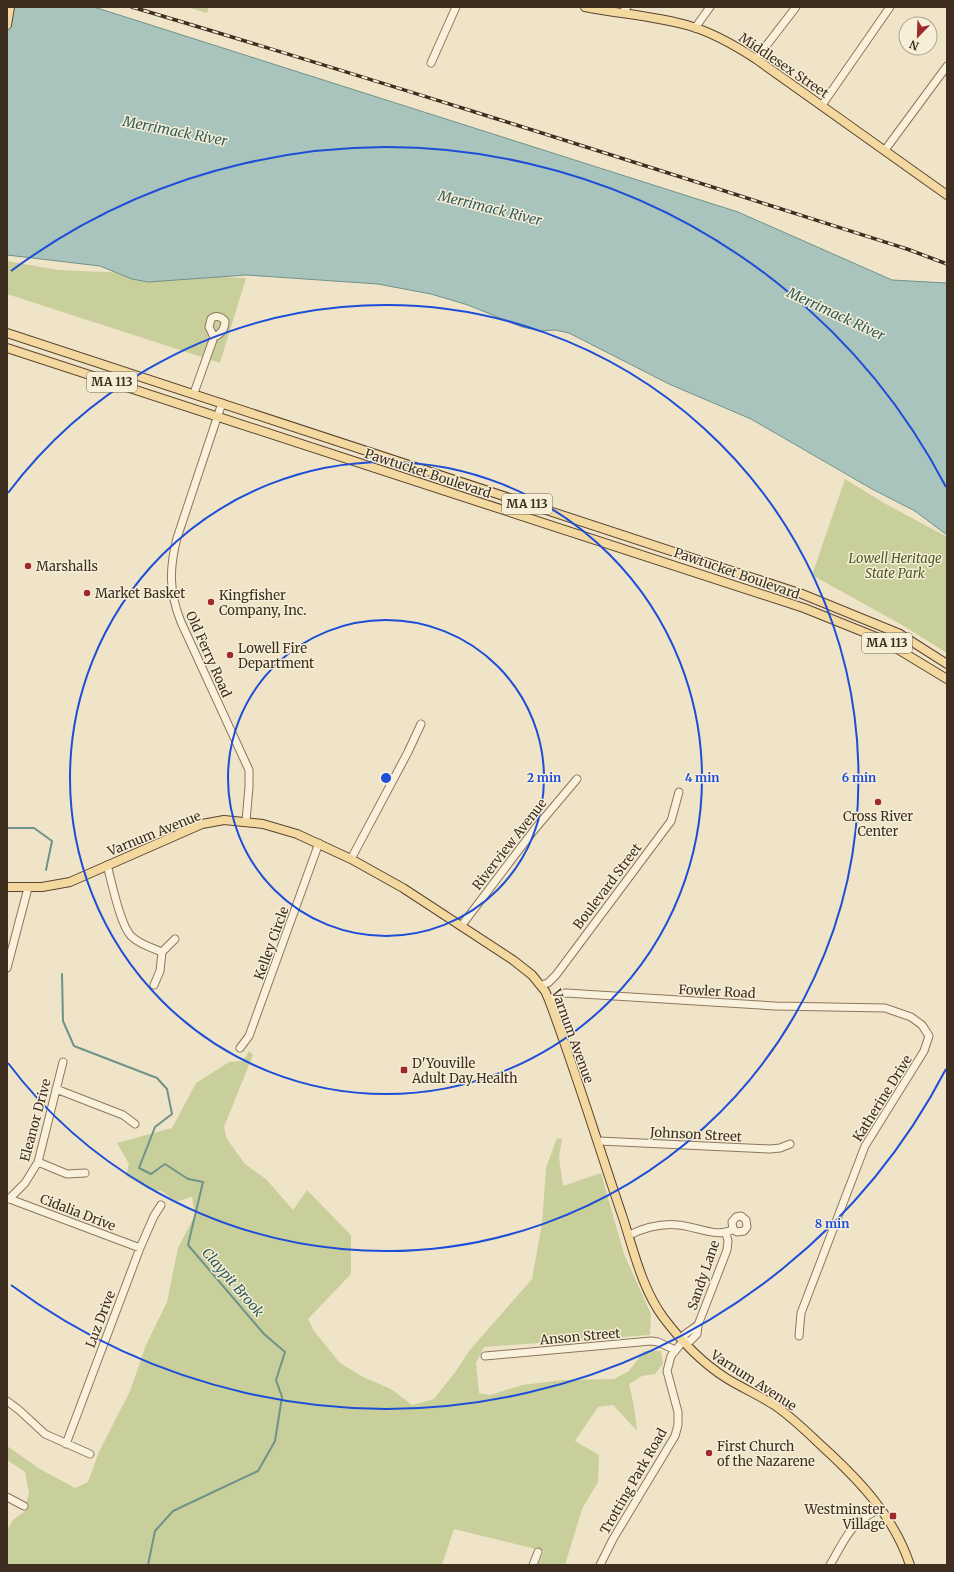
<svg xmlns="http://www.w3.org/2000/svg" width="954" height="1572" font-family="Merriweather,serif">
<style>
.green{fill:#c9cf9b}
.water{fill:#a9c4bc;stroke:#6f938a}
.lines{fill:none;stroke-linecap:round;stroke-linejoin:round}
.stream{stroke:#6f938a;stroke-width:2}
.minor-casing{stroke:#8d765c;stroke-width:9}
.major-casing{stroke:#5b4430;stroke-width:10}
.minor{stroke:#faf1dc;stroke-width:7}
.major{stroke:#f3d9a0;stroke-width:8}
.rail-casing{stroke:#3d2e20;stroke-width:3.5}
.rail{stroke:#f7eed8;stroke-width:2;stroke-dasharray:6;stroke-linecap:butt}
.ring{fill:none;stroke:#1d4ed8;stroke-width:2}
.poi-dot{fill:#9e2a2b;stroke:#f7eed8;stroke-width:1.5}
.labels{text-anchor:middle;stroke-width:3;stroke-linejoin:round;paint-order:stroke}
.shield{fill:#f7eed8;stroke:#756857;stroke-width:1}
.shield-label{font-size:12px;font-weight:bold;fill:#3d2e20}
.street-label{font-size:13px;fill:#3d2e20;stroke:#f7eed8}
.park-label{font-size:13px;font-style:italic;fill:#4d5a26;stroke:#f7eed8}
.poi-label{font-size:13px;fill:#3d2e20;stroke:#f7eed8;text-anchor:start}
.water-label{font-size:14px;font-style:italic;fill:#2f5d5a;stroke:#f7eed8}
.centre{fill:#1d4ed8;stroke:#f7eed8;stroke-width:2}
.ring-label{font-size:12px;text-anchor:middle;font-weight:bold;fill:#1d4ed8;stroke:#f7eed8;stroke-width:3;stroke-linejoin:round;paint-order:stroke}
</style>
<rect width="100%" height="100%" fill="#f0e4c8"/>
<path class="green" d="M 187,7 L 209,7 L 207,13 Z
M 7,261 L 58,270 L 246,278 L 220,363 L 7,294 Z
M 845,479 L 884,503 L 947,537 L 947,653 L 902,625 L 812,575 Z
M 249,1051 L 253,1055 L 224,1127 L 227,1139 L 245,1164 L 266,1179 L 293,1210 L 307,1190 L 351,1235 L 351,1274 L 308,1319 L 314,1331 L 340,1363 L 363,1377 L 391,1389 L 412,1405 L 434,1399 L 456,1371 L 469,1351 L 532,1279 L 542,1224 L 546,1168 L 557,1138 L 562,1139 L 559,1157 L 563,1186 L 601,1173 L 624,1254 L 651,1314 L 650,1335 L 484,1347 L 476,1363 L 479,1393 L 490,1395 L 522,1385 L 563,1380 L 614,1379 L 629,1371 L 644,1351 L 661,1351 L 663,1364 L 655,1374 L 642,1376 L 629,1384 L 634,1406 L 637,1431 L 613,1405 L 598,1407 L 575,1441 L 599,1455 L 598,1482 L 582,1509 L 565,1565 L 538,1565 L 544,1551 L 454,1529 L 442,1565 L 7,1565 C 7,1540 0,1526 24,1512 L 29,1493 L 25,1472 L 7,1460 L 7,1446 L 40,1469 L 75,1488 L 88,1482 L 99,1452 L 130,1391 L 146,1345 L 167,1302 L 178,1248 L 195,1215 L 192,1197 L 175,1202 L 162,1191 L 149,1189 L 126,1176 L 129,1164 L 117,1143 L 172,1128 L 196,1083 L 229,1062 L 243,1061 Z"/>
<path class="water" d="M 7,7 L 94,7 L 738,212 L 892,280 L 947,283 L 947,535 L 915,511 L 872,489 L 751,419 L 669,384 L 569,333 L 555,330 L 541,331 L 522,327 L 468,305 L 431,294 L 378,284 L 246,275 L 148,282 L 132,279 L 100,266 L 7,255 Z"/>
<g class="lines">
<path class="stream" d="M 7,828 L 34,828 L 52,841 L 46,870
M 62,974 L 63,1021 L 74,1046 L 157,1078 L 167,1089 L 172,1114 L 155,1127 L 139,1168 L 151,1174 L 165,1164 L 188,1179 L 203,1182 L 188,1245 L 264,1334 L 285,1352 L 276,1380 L 282,1397 L 275,1441 L 258,1471 L 173,1511 L 155,1531 L 148,1565"/>
<g class="minor-casing">
<path id="minor" d="M 623,12 L 627,7
M 695,28 L 710,7
M 756,59 L 796,7
M 431,63 L 456,7
M 822,105 L 890,7
M 885,150 L 947,66
M 194,393 L 214,337 L 209,327 L 211,319 C 215,315 221,316 225,321 C 225,329 221,334 214,337
M 222,403 L 177,538 C 169,569 169,592 181,622 L 249,770 L 249,787 L 246,821
M 351,859 L 408,752 L 421,724
M 107,865 C 112,883 120,924 131,936 C 139,944 152,948 162,952
M 462,925 L 534,830 L 577,779
M 7,968 L 28,888
M 154,985 L 160,971 L 162,952 L 175,939
M 541,985 L 548,983 L 556,975 L 671,821 L 679,792
M 549,1000 L 560,994 L 566,993 L 775,1006 L 885,1008 L 911,1017 L 922,1025 L 929,1036 L 924,1051 L 865,1146 L 801,1313 L 799,1336
M 240,1048 L 249,1036 L 319,843
M 56,1089 L 123,1115 L 135,1124
M 599,1141 L 770,1149 L 780,1148 L 790,1144
M 38,1162 L 67,1174 L 85,1173
M 7,1198 L 140,1248
M 9,1199 L 25,1183 L 38,1162 L 63,1062
M 629,1235 C 644,1228 661,1223 678,1225 C 695,1226 718,1239 733,1229 L 732,1222 L 736,1217 L 741,1216 L 746,1220 L 747,1227 L 744,1231 L 737,1232 L 733,1229
M 683,1341 L 690,1341 L 697,1334 L 698,1325 L 727,1250 L 728,1241 L 726,1233
M 683,1341 L 684,1335 L 698,1325
M 485,1356 L 651,1341 L 658,1342 L 675,1350
M 7,1401 L 19,1410 L 45,1434 L 90,1454
M 66,1444 L 140,1248 L 154,1216 L 161,1205
M 7,1497 L 24,1506
M 533,1565 L 538,1552
M 600,1565 L 613,1539 L 675,1436 L 678,1425 L 678,1412 L 667,1371 L 671,1356 L 683,1341
M 830,1565 C 847,1536 849,1524 881,1508"/>
</g>
<g class="major-casing">
<path id="major" d="M 585,7 C 620,14 656,16 690,26 C 714,33 736,46 756,59 L 947,195
M 7,25 L 10,7
M 7,333 L 802,594 L 900,634 L 947,664
M 7,348 L 804,608 L 881,639 L 947,679
M 7,887 L 42,887 L 70,882 L 202,824 L 224,820 L 263,824 L 297,834 L 351,859 L 403,888 L 513,960 L 532,975 L 545,991 L 549,1000 C 576,1072 598,1145 623,1218 C 634,1252 642,1288 663,1317 C 681,1341 701,1362 726,1378 C 742,1388 761,1396 777,1407 C 794,1419 809,1434 824,1448 C 861,1482 894,1517 910,1565"/>
</g>
<use href="#minor" class="minor"/>
<use href="#major" class="major"/>
<g class="rail-casing">
<path id="rail" d="M 132,7 C 391,84 649,167 907,249 L 947,264"/>
</g>
<use href="#rail" class="rail"/>
</g>
<g class="ring">
<circle cx="386" cy="778" r="158"/>
<circle cx="386" cy="778" r="316"/>
<path d="M8 493A473 473 0 1 1 8 1063"/>
<path d="M946 1069A631 631 0 0 1 11 1285M11 271A631 631 0 0 1 946 487"/>
</g>
<g class="poi-dot">
<circle cx="28" cy="566" r="4"/>
<circle cx="87" cy="593" r="4"/>
<circle cx="211" cy="602" r="4"/>
<circle cx="230" cy="655" r="4"/>
<circle cx="878" cy="802" r="4"/>
<rect x="400" y="1066" width="8" height="8" rx="2"/>
<circle cx="709" cy="1453" r="4"/>
<rect x="889" y="1512" width="8" height="8" rx="2"/>
</g>
<g class="labels">
<g class="shield">
<rect x="87" y="372" width="50" height="20" rx="3"/>
<rect x="502" y="494" width="50" height="20" rx="3"/>
<rect x="862" y="633" width="50" height="20" rx="3"/>
</g>
<g class="shield-label">
<text x="112" y="386">MA 113</text>
<text x="527" y="508">MA 113</text>
<text x="887" y="647">MA 113</text>
</g>
<g class="street-label">
<text transform="translate(784 65) rotate(34)" y="5">Middlesex Street</text>
<text transform="translate(428 473) rotate(18)" y="5">Pawtucket Boulevard</text>
<text transform="translate(737 573) rotate(19)" y="5">Pawtucket Boulevard</text>
<text transform="translate(209 654) rotate(66)" y="5">Old Ferry Road</text>
<text transform="translate(154 833) rotate(-22)" y="5">Varnum Avenue</text>
<text transform="translate(509 844) rotate(-52)" y="5">Riverview Avenue</text>
<text transform="translate(607 886) rotate(-53)" y="5">Boulevard Street</text>
<text transform="translate(271 943) rotate(-70)" y="5">Kelley Circle</text>
<text transform="translate(717 991) rotate(3)" y="5">Fowler Road</text>
<text transform="translate(573 1036) rotate(70)" y="5">Varnum Avenue</text>
<text transform="translate(882 1098) rotate(-58)" y="5">Katherine Drive</text>
<text transform="translate(35 1120) rotate(-75)" y="5">Eleanor Drive</text>
<text transform="translate(696 1134) rotate(3)" y="5">Johnson Street</text>
<text transform="translate(78 1212) rotate(21)" y="5">Cidalia Drive</text>
<text transform="translate(703 1275) rotate(-71)" y="5">Sandy Lane</text>
<text transform="translate(100 1319) rotate(-69)" y="5">Luz Drive</text>
<text transform="translate(580 1336) rotate(-5)" y="5">Anson Street</text>
<text transform="translate(754 1380) rotate(33)" y="5">Varnum Avenue</text>
<text transform="translate(633 1481) rotate(-60)" y="5">Trotting Park Road</text>
</g>
<g class="park-label">
<text x="895" y="563">Lowell Heritage<tspan x="895" dy="15">State Park</tspan></text>
</g>
<g class="poi-label">
<text x="36" y="571">Marshalls</text>
<text x="95" y="598">Market Basket</text>
<text x="219" y="600">Kingfisher<tspan x="219" dy="15">Company, Inc.</tspan></text>
<text x="238" y="653">Lowell Fire<tspan x="238" dy="15">Department</tspan></text>
<text x="878" y="821" text-anchor="middle">Cross River<tspan x="878" dy="15">Center</tspan></text>
<text x="412" y="1068">D'Youville<tspan x="412" dy="15">Adult Day Health</tspan></text>
<text x="717" y="1451">First Church<tspan x="717" dy="15">of the Nazarene</tspan></text>
<text x="885" y="1514" text-anchor="end">Westminster<tspan x="885" dy="15">Village</tspan></text>
</g>
<g class="water-label">
<text transform="translate(175 131) rotate(11)" y="5">Merrimack River</text>
<text transform="translate(490 208) rotate(14)" y="5">Merrimack River</text>
<text transform="translate(836 314) rotate(25)" y="5">Merrimack River</text>
<text transform="translate(233 1282) rotate(49)" y="5">Claypit Brook</text>
</g>
</g>
<circle cx="386" cy="778" r="6" class="centre"/>
<g class="ring-label">
<text x="544" y="782">2 min</text>
<text x="702" y="782">4 min</text>
<text x="859" y="782">6 min</text>
<text x="832" y="1228">8 min</text>
</g>
<rect width="954" height="1572" fill="none" stroke="#3d2e20" stroke-width="16"/>
<g transform="translate(918 36) rotate(203)"><circle r="19" fill="#f7eed8" stroke="#ada18e"/>
<path d="M0-3L7 15L0 10L-7 15Z" fill="#9e2a2b"/>
<text y="-6" font-size="11" font-weight="bold" text-anchor="middle" fill="#3d2e20">N</text>
</g>
</svg>
